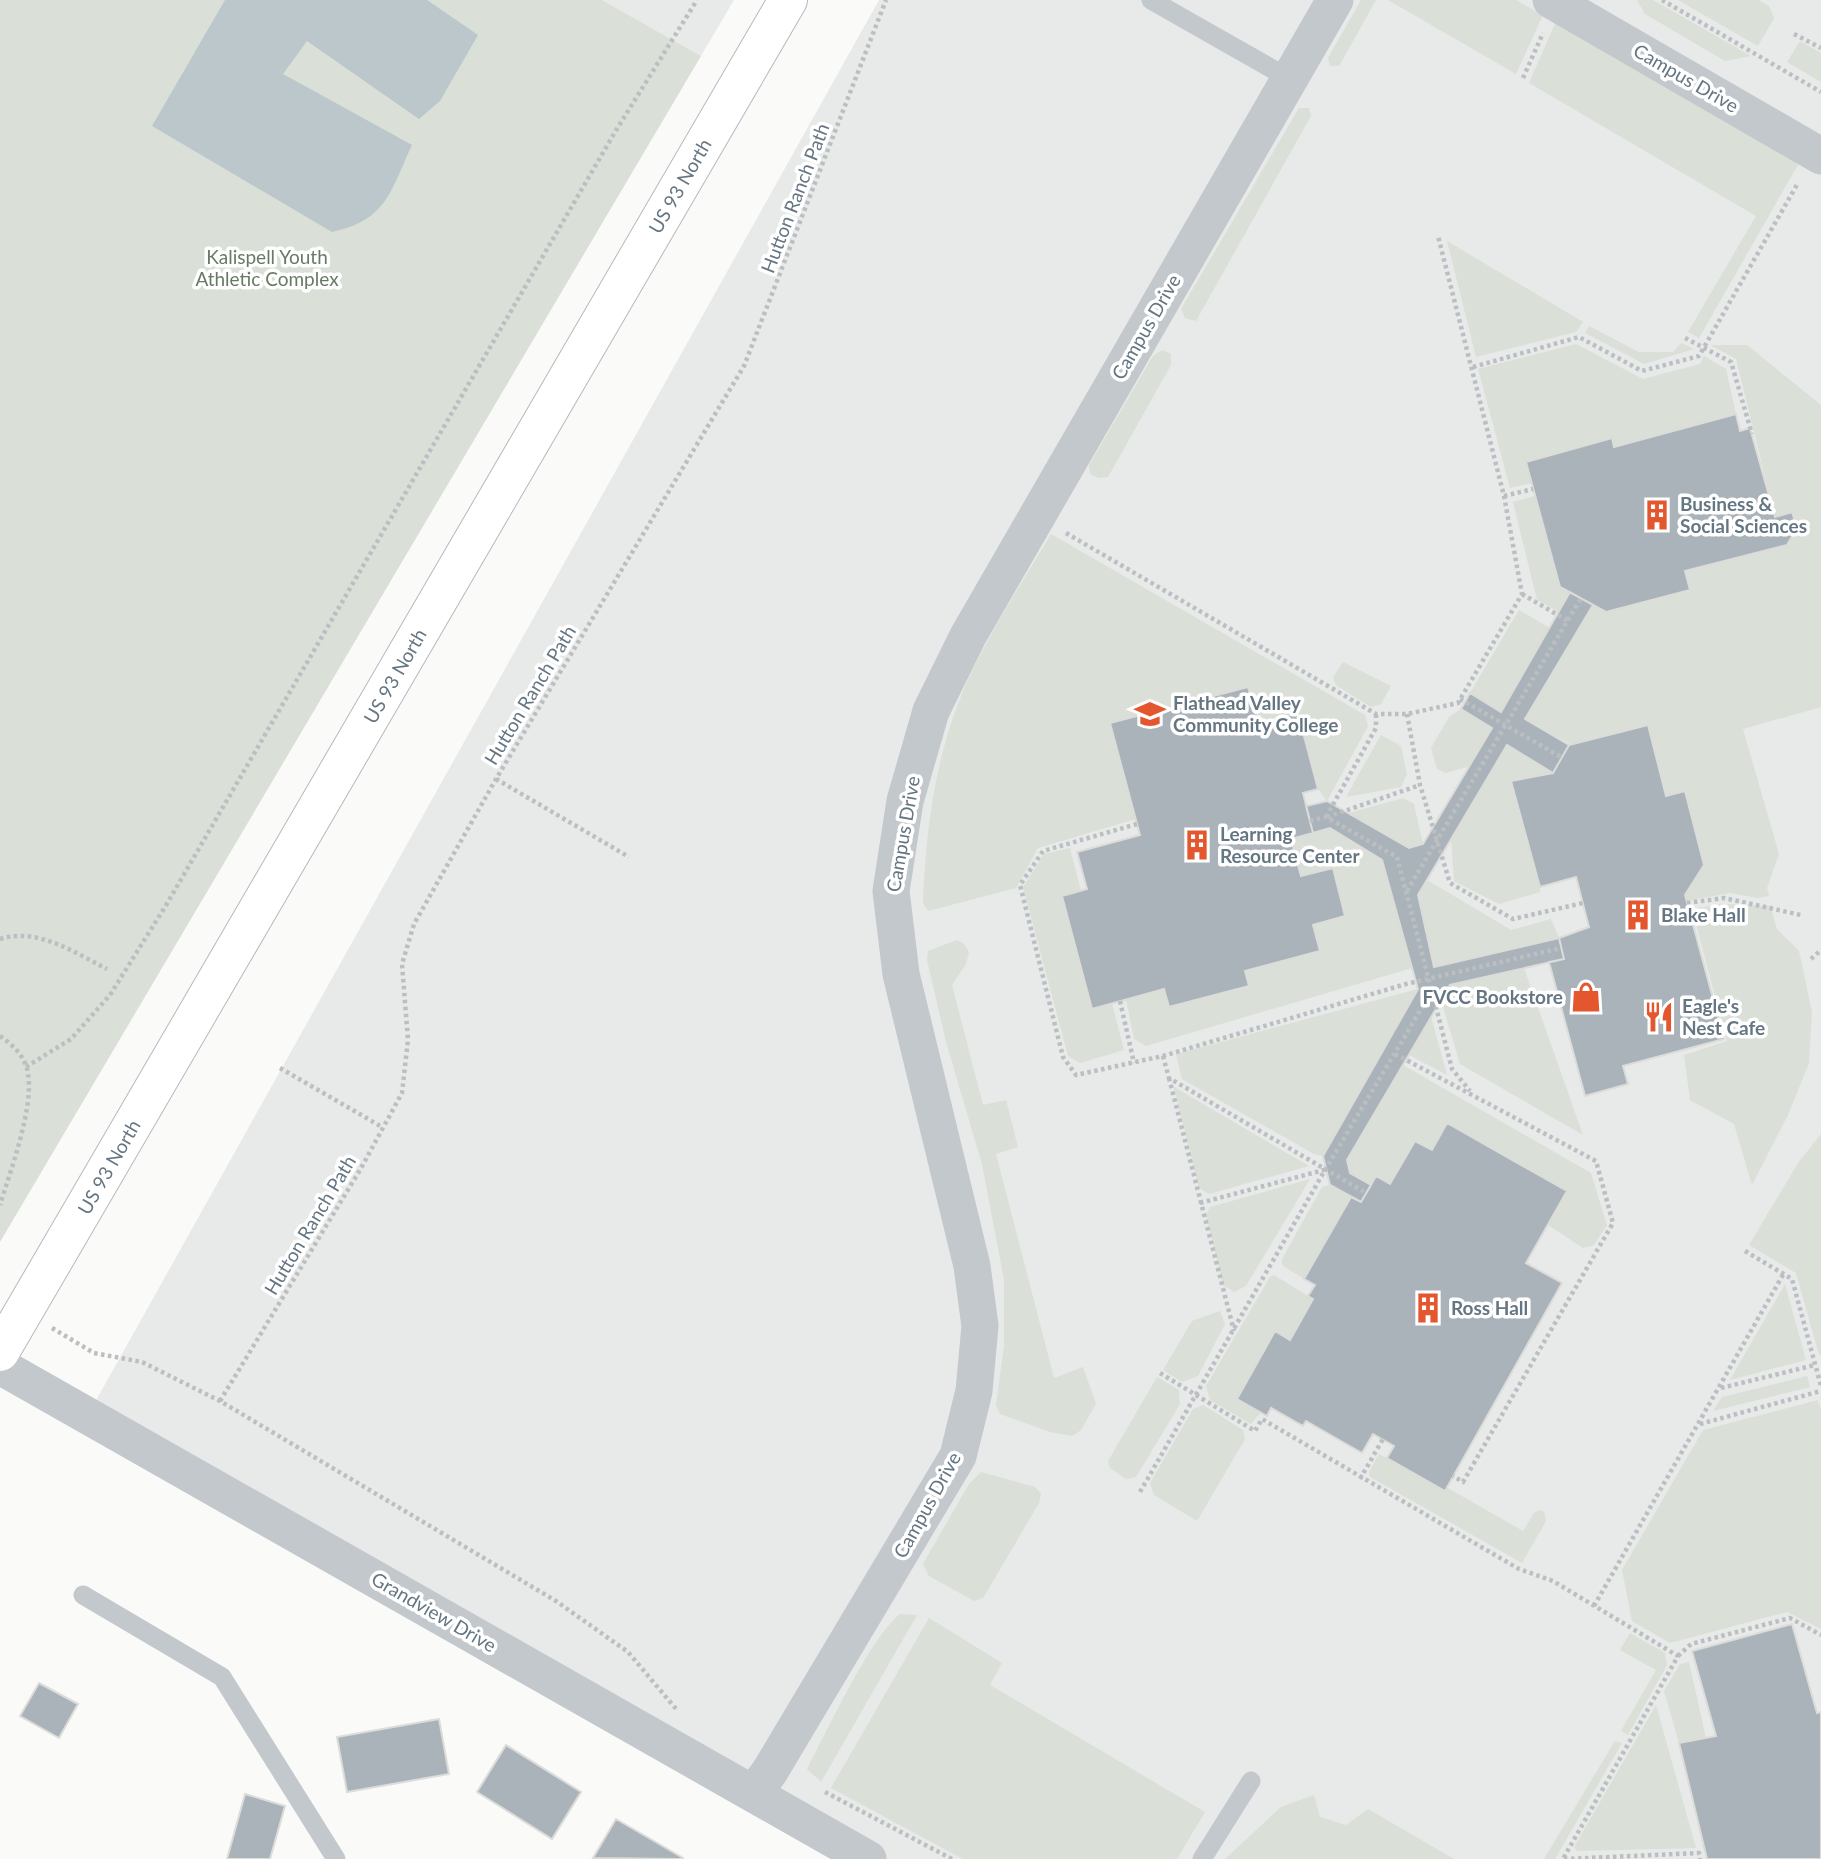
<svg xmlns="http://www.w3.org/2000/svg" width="1821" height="1859" font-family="Lato,sans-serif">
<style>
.built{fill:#e8e9e9}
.green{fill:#dadfd7}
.water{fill:#bbc7cb}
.building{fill:#aab3b9;stroke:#dcdcda;stroke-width:2}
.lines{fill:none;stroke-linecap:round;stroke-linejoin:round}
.primary-casing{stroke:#b5babe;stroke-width:40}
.path{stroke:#bbbfc2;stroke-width:4.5;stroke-dasharray:3.5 3.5;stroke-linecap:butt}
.lane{stroke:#c3c8cc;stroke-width:19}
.street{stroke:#c3c8cc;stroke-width:37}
.primary{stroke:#fff;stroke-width:38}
.labels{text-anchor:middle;stroke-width:7;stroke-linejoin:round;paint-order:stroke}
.street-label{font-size:19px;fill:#657683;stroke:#fff}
.park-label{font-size:19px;fill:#687a64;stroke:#fff}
.poi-label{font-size:19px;font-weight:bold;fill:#657683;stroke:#fff;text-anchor:start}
</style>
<rect width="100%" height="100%" fill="#fafaf8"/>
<path class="built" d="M 602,0 L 734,0 L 701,56 Z
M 879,0 L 1821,0 L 1821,1859 L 837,1859 L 80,1429 Z"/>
<path class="green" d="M 0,0 L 602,0 L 701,56 L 0,1242 Z
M 1361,0 L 1376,0 L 1339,66 L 1330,66 L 1328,58 Z
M 1388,0 L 1516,0 L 1543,15 L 1516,74 Z
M 1637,0 L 1653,0 L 1751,56 L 1725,61 L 1645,14 Z
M 1678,0 L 1758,0 L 1769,6 L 1774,18 L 1758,46 Z
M 1556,21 L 1799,163 L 1699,338 L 1688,332 L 1756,216 L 1529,83 Z
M 1800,41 L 1821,53 L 1821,82 L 1787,62 Z
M 1299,108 L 1309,108 L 1311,116 L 1196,321 L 1185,318 L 1181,309 Z
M 1447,241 L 1583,322 L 1576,332 L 1476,357 Z
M 1589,326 L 1639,352 L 1673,352 L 1681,343 L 1694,349 L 1644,364 L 1585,333 Z
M 1576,344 L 1643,379 L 1700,364 L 1704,356 L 1726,369 L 1736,414 L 1614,447 L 1611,438 L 1526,462 L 1532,483 L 1510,488 L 1478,369 Z
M 1710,345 L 1747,345 L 1821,405 L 1821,707 L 1743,729 L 1779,854 L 1767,888 L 1769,896 L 1757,898 L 1730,893 L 1687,901 L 1685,895 L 1704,865 L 1685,792 L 1666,796 L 1525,719 L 1593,605 L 1606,612 L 1690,591 L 1685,571 L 1787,545 L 1797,528 L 1792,513 L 1775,517 L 1736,359 Z
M 1162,350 L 1171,354 L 1171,365 L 1108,477 L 1099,478 L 1090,474 L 1089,465 L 1153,356 Z
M 1535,496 L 1560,587 L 1570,592 L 1559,612 L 1537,600 L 1513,502 Z
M 1051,534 L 1365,715 L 1368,726 L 1327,801 L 1318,789 L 1298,714 L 1258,724 L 1248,687 L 1136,819 L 1038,848 L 1016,888 L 928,911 L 923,903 C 926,822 937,743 973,669 C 996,622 1025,578 1051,534 Z
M 1519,610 L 1550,628 L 1501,712 L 1470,693 Z
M 1343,662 L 1391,686 L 1381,704 L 1371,707 L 1336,685 L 1333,677 Z
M 1461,709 L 1492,728 L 1470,766 L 1446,773 L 1437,769 L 1431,748 L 1449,717 Z
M 1381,735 L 1401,746 L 1407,774 L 1401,787 L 1346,797 Z
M 1507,745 L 1553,773 L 1512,781 L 1540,887 L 1540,892 L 1499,904 L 1454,881 L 1451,839 Z
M 1403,798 L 1414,804 L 1423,844 L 1409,848 L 1349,813 Z
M 1330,828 L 1382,860 L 1412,968 L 1146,1046 L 1134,1039 L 1126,999 L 1164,989 L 1170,1007 L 1249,987 L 1245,971 L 1313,925 L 1345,916 L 1333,868 L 1301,876 L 1291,839 Z
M 1070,848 L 1081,891 L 1062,896 L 1112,1003 L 1124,1050 L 1080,1063 L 1068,1056 L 1023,887 L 1044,854 Z
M 1427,880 L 1511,930 L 1551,919 L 1559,938 L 1434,967 L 1418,895 Z
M 1722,904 L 1770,906 L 1777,929 L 1799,951 L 1812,1012 L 1809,1063 L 1788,1115 L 1752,1185 L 1734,1124 L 1690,1100 L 1684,1055 L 1727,1041 L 1692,909 Z
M 957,940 L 964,944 L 969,952 L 966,964 L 952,985 L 983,1105 L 1006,1100 L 1018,1147 L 996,1154 L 1054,1378 L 1083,1367 L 1096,1404 L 1081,1430 L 1072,1436 L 1050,1432 L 1000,1414 L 996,1405 L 1004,1346 L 1004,1280 L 982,1164 L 946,1042 L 927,960 L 928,951 Z
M 1524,968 L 1583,1135 L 1460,1064 L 1441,1000 L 1450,985 Z
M 1418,989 L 1323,1156 L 1314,1154 L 1182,1079 L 1176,1054 Z
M 1431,1017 L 1447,1075 L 1409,1055 Z
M 1403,1065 L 1591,1173 L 1607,1225 L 1594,1245 L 1583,1248 L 1548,1225 L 1567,1191 L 1448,1123 L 1432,1150 L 1414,1141 L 1390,1184 L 1376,1176 L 1371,1185 L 1350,1173 L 1347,1160 Z
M 1174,1088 L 1174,1087 L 1309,1166 L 1209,1194 L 1199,1188 Z
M 1821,1134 L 1821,1354 L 1819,1355 L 1796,1273 L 1749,1245 L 1798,1163 Z
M 1310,1179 L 1246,1286 L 1234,1292 L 1223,1285 L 1206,1215 L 1210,1207 Z
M 1330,1185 L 1351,1197 L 1304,1279 L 1282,1265 L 1282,1259 L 1322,1187 Z
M 1274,1275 L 1313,1299 L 1290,1340 L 1275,1331 L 1237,1399 L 1261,1412 L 1251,1424 L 1210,1400 L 1206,1386 L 1270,1277 Z
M 1785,1284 L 1806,1360 L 1730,1380 Z
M 1220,1311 L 1225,1324 L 1198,1376 L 1182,1382 L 1163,1370 L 1192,1321 Z
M 1807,1376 L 1810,1387 L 1713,1411 L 1722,1397 Z
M 1157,1377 L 1179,1390 L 1180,1404 L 1136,1477 L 1126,1479 L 1110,1468 L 1108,1461 Z
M 1818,1400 L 1821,1410 L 1821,1629 L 1787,1612 L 1670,1643 L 1632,1621 L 1622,1570 L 1703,1430 Z
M 1203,1405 L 1243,1430 L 1245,1439 L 1197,1521 L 1154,1495 L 1150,1483 L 1193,1409 Z
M 1379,1454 L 1444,1490 L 1446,1487 L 1523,1531 L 1534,1513 L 1540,1510 L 1544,1512 L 1546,1521 L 1522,1563 L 1370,1477 L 1369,1472 Z
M 981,1472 L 1035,1487 L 1041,1494 L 1039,1503 L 983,1598 L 974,1601 L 929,1576 L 923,1564 L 969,1484 Z
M 900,1614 L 917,1615 L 821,1782 L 807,1769 C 828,1730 869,1639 900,1614 Z
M 929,1618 L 1002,1663 L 990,1685 L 1205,1812 L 1177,1859 L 963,1859 L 831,1788 Z
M 1630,1633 L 1665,1653 L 1667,1665 L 1628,1735 L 1621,1731 L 1656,1670 L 1620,1650 Z
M 1689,1662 L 1706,1738 L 1679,1743 L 1664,1691 L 1680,1664 Z
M 1656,1705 L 1696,1848 L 1577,1851 L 1574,1847 Z
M 1615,1741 L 1622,1743 L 1555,1859 L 1544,1859 Z
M 1314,1795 L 1320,1817 L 1346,1825 L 1368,1809 L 1454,1859 L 1225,1859 L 1281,1807 Z"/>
<path class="water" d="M 225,0 L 427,0 L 478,35 L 440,101 L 419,119 L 307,41 L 283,74 L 412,145 C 390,192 387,220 332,232 L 152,126 Z"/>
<path class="building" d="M 1736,414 L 1740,431 L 1750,428 L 1775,517 L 1792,512 L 1797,528 L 1787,545 L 1685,571 L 1690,590 L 1606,612 L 1560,587 L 1526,462 L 1612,438 L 1614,447 Z
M 1570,592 L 1593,605 L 1525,719 L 1569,745 L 1553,773 L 1507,745 L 1418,895 L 1434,967 L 1559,938 L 1564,959 L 1450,985 L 1347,1160 L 1350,1173 L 1371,1185 L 1361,1202 L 1330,1185 L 1323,1156 L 1418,989 L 1382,860 L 1330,828 L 1313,833 L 1306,806 L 1327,801 L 1409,848 L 1423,844 L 1492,728 L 1461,709 L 1470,693 L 1501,712 Z
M 1248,687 L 1258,724 L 1298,713 L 1318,789 L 1303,793 L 1313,833 L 1291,839 L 1301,876 L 1333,868 L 1345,916 L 1313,925 L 1320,951 L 1245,971 L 1249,986 L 1169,1007 L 1164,989 L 1092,1009 L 1062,896 L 1087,889 L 1077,852 L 1140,835 L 1110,723 Z
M 1648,725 L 1666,796 L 1685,791 L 1704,865 L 1685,895 L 1724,1039 L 1623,1066 L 1628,1084 L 1585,1096 L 1549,962 L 1564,959 L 1559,938 L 1589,927 L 1576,877 L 1540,887 L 1511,781 L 1553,773 L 1569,745 Z
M 1447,1123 L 1567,1191 L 1526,1263 L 1562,1283 L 1445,1491 L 1387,1458 L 1394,1446 L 1373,1434 L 1362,1453 L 1306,1421 L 1303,1426 L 1271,1408 L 1267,1416 L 1237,1399 L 1275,1331 L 1290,1340 L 1313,1299 L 1308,1296 L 1315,1285 L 1304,1279 L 1351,1197 L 1361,1202 L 1376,1176 L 1390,1184 L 1415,1141 L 1432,1150 Z
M 1792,1624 L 1817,1713 L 1821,1712 L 1821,1859 L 1707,1859 L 1679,1743 L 1716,1736 L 1692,1651 Z
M 39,1683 L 78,1704 L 59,1738 L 20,1716 Z
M 439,1719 L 449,1774 L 347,1792 L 337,1737 Z
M 506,1745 L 581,1792 L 552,1839 L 477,1792 Z
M 245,1794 L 285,1806 L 270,1859 L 227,1859 Z
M 616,1819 L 683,1858 L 682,1859 L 593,1858 Z"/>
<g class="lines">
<g class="primary-casing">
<path id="primary" d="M 0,1352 L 788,0"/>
</g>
<path class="path" d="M 1662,0 L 1821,92
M 1794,34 L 1821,48
M 1523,78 L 1543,33
M 1685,338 L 1731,362 L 1752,434
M 1473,367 L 1579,337 L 1642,371 L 1699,356 L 1798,183
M 1504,496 L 1533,489
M 1066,533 L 1376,714 L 1407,714 L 1458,703 L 1522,594 L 1504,496 L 1438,236
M 1522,594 L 1568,621
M 1460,699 L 1561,757
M 1407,714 L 1420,785 L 1450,883 L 1513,919 L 1583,903
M 496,779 L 629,857
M 1326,817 L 1376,728 L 1376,714
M 1327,817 L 1420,785
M 1310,821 L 1326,817 L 1397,857 L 1452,1069 L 1470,1091
M 1137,824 L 1043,851 L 1020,885 L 1063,1057 L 1076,1075 L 1163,1056 L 1406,984 L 1561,948
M 1407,891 L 1581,598
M 1687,903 L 1724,898 L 1801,915
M 0,939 C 38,927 75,953 107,969
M 1811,959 L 1821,950
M 1120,1001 L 1134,1063
M 0,1036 C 13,1045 26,1057 28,1074 C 34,1108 10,1172 0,1205
M 1395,1054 L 1596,1161 L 1613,1223 L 1463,1482 L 1453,1476
M 1163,1056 L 1169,1078 L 1366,1193
M 26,1067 L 71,1039 L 110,995 L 165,907 L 615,132 L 697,0
M 280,1068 L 382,1127
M 1169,1078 L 1234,1331
M 1200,1203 L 1324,1170
M 1745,1251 L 1792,1279 L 1821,1386
M 52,1328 L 94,1353 L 142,1362 L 220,1401 L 556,1601 L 628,1652 L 677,1710
M 1160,1373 L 1255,1431 L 1262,1419 L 1519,1569 L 1553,1581 L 1678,1656 L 1563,1859
M 1721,1388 L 1815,1365
M 220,1401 L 360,1170 L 402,1093 L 408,1040 L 402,964 L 414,924 L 496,779 L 744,366 L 886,0
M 1700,1424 L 1821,1391
M 1360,1479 L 1383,1439
M 1140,1492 L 1325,1170 L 1433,989
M 1594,1606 L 1784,1273
M 1678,1656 L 1691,1644 L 1790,1618 L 1821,1635
M 825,1792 L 952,1859
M 1564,1859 L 1699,1853 L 1700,1859"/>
<path class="lane" d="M 1151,0 L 1290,79
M 83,1595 L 222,1677 L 336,1859
M 1202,1859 L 1251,1781"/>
<path class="street" d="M 1551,0 L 1821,156
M 0,1366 L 868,1859
M 754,1793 L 770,1771 L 958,1456 L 974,1391 L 980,1326 L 972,1266 L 901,974 L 891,891 L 905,801 L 931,711 L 968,636 L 1335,0"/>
<use href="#primary" class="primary"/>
</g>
<defs>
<g id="building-bare" transform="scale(2.415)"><path d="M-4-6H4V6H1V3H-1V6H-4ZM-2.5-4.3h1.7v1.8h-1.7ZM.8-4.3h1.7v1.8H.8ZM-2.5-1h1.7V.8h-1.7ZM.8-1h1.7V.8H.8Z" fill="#e4572e" stroke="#fff" stroke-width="2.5" paint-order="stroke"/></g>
<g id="university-bare" transform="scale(2.415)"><path d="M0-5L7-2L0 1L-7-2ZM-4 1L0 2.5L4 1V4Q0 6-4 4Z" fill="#e4572e" stroke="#fff" stroke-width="2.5" paint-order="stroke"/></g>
<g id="shop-bare" transform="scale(2.415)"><path d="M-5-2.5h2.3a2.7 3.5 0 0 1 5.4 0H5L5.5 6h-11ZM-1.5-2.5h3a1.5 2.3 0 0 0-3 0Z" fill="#e4572e" stroke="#fff" stroke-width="2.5" paint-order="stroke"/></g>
<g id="restaurant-bare" transform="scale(2.415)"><path d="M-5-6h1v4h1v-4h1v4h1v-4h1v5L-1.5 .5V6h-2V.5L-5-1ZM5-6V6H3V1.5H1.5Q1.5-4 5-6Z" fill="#e4572e" stroke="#fff" stroke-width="2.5" paint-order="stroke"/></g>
</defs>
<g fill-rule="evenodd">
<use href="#building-bare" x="1657" y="515"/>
<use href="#university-bare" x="1150" y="714"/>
<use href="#building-bare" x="1197" y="845"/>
<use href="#building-bare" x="1638" y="915"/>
<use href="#shop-bare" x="1586" y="997"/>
<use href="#restaurant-bare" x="1659" y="1017"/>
<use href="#building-bare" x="1428" y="1308"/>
</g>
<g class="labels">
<g class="street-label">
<text transform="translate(1686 78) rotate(30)" y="7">Campus Drive</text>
<text transform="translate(680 186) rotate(-60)" y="7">US 93 North</text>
<text transform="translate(795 198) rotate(-69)" y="7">Hutton Ranch Path</text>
<text transform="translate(1146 327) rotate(-60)" y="7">Campus Drive</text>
<text transform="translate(395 676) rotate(-60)" y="7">US 93 North</text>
<text transform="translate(530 695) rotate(-59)" y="7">Hutton Ranch Path</text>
<text transform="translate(903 834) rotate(-80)" y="7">Campus Drive</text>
<text transform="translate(109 1167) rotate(-60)" y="7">US 93 North</text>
<text transform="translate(310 1225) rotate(-59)" y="7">Hutton Ranch Path</text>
<text transform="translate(927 1505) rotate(-61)" y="7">Campus Drive</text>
<text transform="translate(434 1612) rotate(30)" y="7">Grandview Drive</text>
</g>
<g class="park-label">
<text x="267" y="264">Kalispell Youth<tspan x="267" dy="22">Athletic Complex</tspan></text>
</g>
<g class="poi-label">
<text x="1680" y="511">Business &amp;<tspan x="1680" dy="22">Social Sciences</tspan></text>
<text x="1173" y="710">Flathead Valley<tspan x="1173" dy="22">Community College</tspan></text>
<text x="1220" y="841">Learning<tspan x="1220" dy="22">Resource Center</tspan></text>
<text x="1661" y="922">Blake Hall</text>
<text x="1563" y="1004" text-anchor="end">FVCC Bookstore</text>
<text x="1682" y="1013">Eagle's<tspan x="1682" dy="22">Nest Cafe</tspan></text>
<text x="1451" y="1315">Ross Hall</text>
</g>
</g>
</svg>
